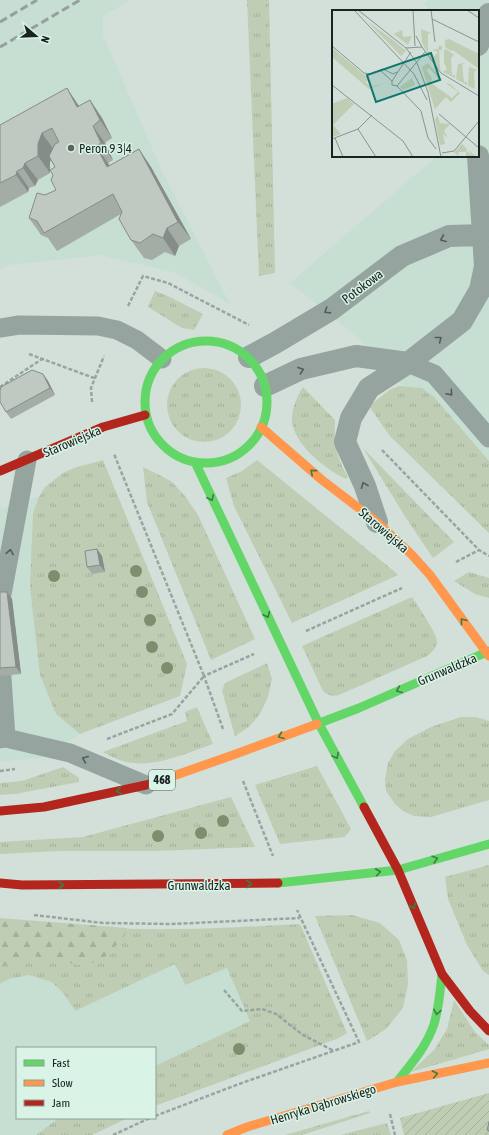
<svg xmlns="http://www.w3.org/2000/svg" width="489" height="1135" font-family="'Asap Condensed',sans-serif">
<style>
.built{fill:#c6dfd2}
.grass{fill:url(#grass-tufts)}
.forest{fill:url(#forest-firs)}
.garden{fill:url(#garden-furrows)}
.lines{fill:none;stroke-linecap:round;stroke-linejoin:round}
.path{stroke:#98a4a1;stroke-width:2.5;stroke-dasharray:4 2;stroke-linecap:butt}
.lane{stroke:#96a4a0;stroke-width:19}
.street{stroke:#96a4a0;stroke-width:22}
.fast{stroke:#63d668;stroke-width:9}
.slow{stroke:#ff974d;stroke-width:9}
.jam{stroke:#b3261e;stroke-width:9}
.rail{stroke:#959f9d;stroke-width:3;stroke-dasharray:8 4;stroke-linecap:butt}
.tree{fill:#7e8d6e}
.wall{fill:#a4aca6}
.shaded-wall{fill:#868c87}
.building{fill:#bfc8c1;stroke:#868c87}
.oneway{stroke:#515d59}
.oneway2{stroke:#3e7c44}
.poi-dot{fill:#5a6560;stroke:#d9f3e6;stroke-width:1.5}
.labels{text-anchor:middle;stroke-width:3;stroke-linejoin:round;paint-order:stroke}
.shield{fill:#d9f3e6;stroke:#53615b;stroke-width:1}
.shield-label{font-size:12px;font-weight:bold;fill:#19231f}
.poi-label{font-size:13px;fill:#19231f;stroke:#d9f3e6;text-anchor:start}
.street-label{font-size:13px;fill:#19231f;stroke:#d9f3e6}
.inset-road{fill:none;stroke:#88948f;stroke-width:1}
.view{fill:#0f766e;fill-opacity:0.15;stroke:#0f766e;stroke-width:2}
.inset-edge{fill:none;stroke:#19231f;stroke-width:2}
</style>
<defs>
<pattern id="grass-tufts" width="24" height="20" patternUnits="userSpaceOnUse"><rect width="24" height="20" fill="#bfcdb4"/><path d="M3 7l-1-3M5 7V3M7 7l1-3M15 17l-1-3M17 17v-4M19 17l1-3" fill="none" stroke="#a4b09a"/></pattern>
<pattern id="forest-firs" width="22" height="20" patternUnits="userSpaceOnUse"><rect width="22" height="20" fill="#bfcdb4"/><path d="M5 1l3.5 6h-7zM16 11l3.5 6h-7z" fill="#a4b09a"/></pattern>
<pattern id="garden-furrows" width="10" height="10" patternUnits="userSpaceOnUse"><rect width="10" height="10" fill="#bfcdb4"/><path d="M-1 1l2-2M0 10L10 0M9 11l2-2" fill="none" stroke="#a4b09a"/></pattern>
</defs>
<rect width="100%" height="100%" fill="#d2e0d9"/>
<path class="built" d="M 0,0 L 131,0 L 103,16 L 103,35 L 162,171 L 230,304 L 176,273 L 101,255 L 9,265 L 0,270 Z
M 430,0 L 489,0 L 489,481 L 358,337 L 290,283 L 437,156 L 478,156 L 478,11 L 428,11 L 424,3 Z
M 78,483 L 80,734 L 46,757 L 0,762 L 0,509 Z
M 175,964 L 185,985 L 227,968 L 250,1021 L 155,1066 L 155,1048 L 17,1048 L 17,1118 L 59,1118 L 36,1135 L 0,1135 L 0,984 L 9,979 L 29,975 L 52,982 L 64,994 L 75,1011 Z"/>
<path class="grass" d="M 247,0 L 269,0 L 275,273 L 259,276 Z
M 155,291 L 170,297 L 203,314 L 194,330 L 182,328 L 148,307 Z
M167 405a37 37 0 1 1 74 0a37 37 0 1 1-74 0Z
M 399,386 L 422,388 L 434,397 L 489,461 L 489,533 L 389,435 L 369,406 L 391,389 Z
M 303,387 L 335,420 C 334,440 336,458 347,475 L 348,477 L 346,479 C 325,469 290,442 292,416 C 293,405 298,395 303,387 Z
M 363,448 L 454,542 L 433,558 L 406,518 Z
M 103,460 L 187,664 L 180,696 L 80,734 L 56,714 L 40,675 L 30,587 L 33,514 L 38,499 L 45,487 L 63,473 L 74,468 Z
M 257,460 L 395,572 L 398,575 L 292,623 L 234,506 L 226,478 L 242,471 Z
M 143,467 L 171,481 L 185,496 L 198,515 L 255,639 L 211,660 L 147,502 Z
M 469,572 L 489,578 L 489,598 L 475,594 L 454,581 Z
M 412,597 C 417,604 437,634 437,641 C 437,648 432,652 427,656 L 339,695 C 332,697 328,695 323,691 L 302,646 Z
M 267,663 L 272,679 L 268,697 L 260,714 L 249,727 L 235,736 L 222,691 L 225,683 Z
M 197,707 L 213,744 C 186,753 156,768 126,762 C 118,760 110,756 103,752 L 187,721 L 185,712 Z
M 461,717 L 476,717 L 489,721 L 489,800 L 431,817 L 414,816 L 403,811 L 395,804 L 386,791 L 385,779 L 388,763 L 395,751 L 408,739 L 431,727 Z
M 317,766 L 351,829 L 345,837 L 280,844 L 255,785 Z
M 63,767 L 79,778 L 79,782 L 15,794 L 0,795 L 0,783 L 22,781 Z
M 231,797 L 255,847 L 157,851 L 59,851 L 0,854 L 0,842 L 83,837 Z
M 489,865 L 489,975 L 483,971 L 467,945 L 448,899 L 445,877 Z
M 352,915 L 380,923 L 399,940 L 407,960 L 408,984 L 403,1008 L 386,1029 L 367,1041 L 315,916 Z
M 0,919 C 59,926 119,930 178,929 C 219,929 259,926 300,924 L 347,1033 L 339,1038 L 155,1106 L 155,1066 L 250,1021 L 227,968 L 185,985 L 175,964 L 75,1011 L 64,994 L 52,982 L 29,975 L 9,979 L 0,984 Z
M 454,1000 L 475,1032 L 489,1045 L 489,1049 L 411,1072 L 434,1050 L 447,1029 Z
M 369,1111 L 370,1113 L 302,1135 L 285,1135 Z
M 59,1118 L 128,1118 L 92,1135 L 36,1135 Z
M 387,1123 L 391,1135 L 340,1135 Z"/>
<path class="forest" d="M 0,918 L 127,928 L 124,937 L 103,959 L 84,966 L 34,956 L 13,964 L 0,966 Z"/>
<path class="garden" d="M 489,1093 L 489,1135 L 404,1135 L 400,1118 Z"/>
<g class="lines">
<path class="path" d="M 128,306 L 143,276 L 168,283 L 249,325
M 29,354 L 94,378
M 0,387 L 42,359
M 92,402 L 91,388 L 104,356
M 382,450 L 479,550 L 489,556
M 456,562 L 479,550
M 306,631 L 402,588
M 223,729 L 204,676 L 254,654
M 107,739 L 172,714 L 204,676 L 114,454
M 0,771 L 15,769
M 243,781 L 273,856
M 34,915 L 103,923 L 172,924 L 300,918
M 224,990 L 242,1011 L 262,1009 L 276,1014 L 303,1035 L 334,1051
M 390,1114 L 395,1135
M 155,1116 L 239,1084 L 359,1042 L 297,910
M 113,1135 L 150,1118"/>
<path class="lane" d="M 0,328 L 19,325 L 98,326 L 117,330 L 137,340 L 162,359
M 408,363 L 434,374 L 489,438
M 0,605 L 27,460
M 0,648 L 6,738
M 0,739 L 6,738 L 70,753 L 146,785"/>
<path class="street" d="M 478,45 L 489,14
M 249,357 L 275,343 L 332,309 L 402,256 L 449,236 L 482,235
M 265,386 L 301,369 L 356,356 L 408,363
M 377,522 L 365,486 L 345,442 L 351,418 L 369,388 L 408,363 L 462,321 L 480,290 L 485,266 L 478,156"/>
<path class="fast" d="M145 402a61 61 0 1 1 122 0a61 61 0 1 1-122 0Z
M 195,462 L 318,722 L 364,807
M 317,724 L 359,708 L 489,651
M 278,883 L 398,870 L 489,844
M 397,1082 C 411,1064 427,1046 434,1024 C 439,1008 440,991 442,974"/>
<path class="slow" d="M 261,427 L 322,480 L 377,522 L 412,555 L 430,575 L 489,656
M 156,782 L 233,755 L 317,724
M 227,1135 L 247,1127 L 397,1082 L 489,1063"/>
<path class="jam" d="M 0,471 L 103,427 L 145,415
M 364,807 L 398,870 L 442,974 L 470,1011 L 489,1031
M 0,811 L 44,807 L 146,785 L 156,782
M 0,883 L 22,885 L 278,883"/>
<path class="rail" d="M 0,22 L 37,0
M 0,47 L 80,0"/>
</g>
<g class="tree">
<circle cx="136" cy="571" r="6"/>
<circle cx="54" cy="576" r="6"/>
<circle cx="142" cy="592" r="6"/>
<circle cx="150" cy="620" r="6"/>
<circle cx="152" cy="647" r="6"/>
<circle cx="167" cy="668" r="6"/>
<circle cx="223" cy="821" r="6"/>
<circle cx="201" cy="833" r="6"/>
<circle cx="158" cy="836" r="6"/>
<circle cx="239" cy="1049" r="6"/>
</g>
<path class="wall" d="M 90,100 L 102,118 L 112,138 L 105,143 L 113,160 L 108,163 L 110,166 L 139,149 L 151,167 L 191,239 L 179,246 L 175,256 L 165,252 L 152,260 L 144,258 L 131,240 L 121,214 L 57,251 L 48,238 L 41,235 L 29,218 L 45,195 L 56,190 L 53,175 L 55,167 L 51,160 L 50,162 L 50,173 L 38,180 L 35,186 L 29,188 L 28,192 L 0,207 L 0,125 L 79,106 Z
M 43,374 L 48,381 L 55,395 L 11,419 L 6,412 Z
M 97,549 L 102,556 L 105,572 L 92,574 L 87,567 Z
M 0,592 L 7,592 L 12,599 L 21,674 L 0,676 Z"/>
<path class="shaded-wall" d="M 67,88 L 79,106 L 89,125 L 77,107 Z
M 90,100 L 102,118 L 112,138 L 100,120 Z
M 93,126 L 105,143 L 113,160 L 101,143 Z
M 42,133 L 54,150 L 50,162 L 50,173 L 38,156 L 38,144 Z
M 96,146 L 108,163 L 120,184 L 107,167 Z
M 139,149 L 151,167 L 191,239 L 178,222 Z
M 25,163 L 38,180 L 35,186 L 23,168 Z
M 17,171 L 29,188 L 28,192 L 16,175 Z
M 167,228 L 179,246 L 175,256 L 163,238 Z
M 43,374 L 48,381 L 55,395 L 50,388 Z
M 97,549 L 102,556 L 105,572 L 100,565 Z
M 7,592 L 12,599 L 21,674 L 16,667 Z"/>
<path class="building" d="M 67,88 L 77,107 L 90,100 L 100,120 L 93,126 L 101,143 L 96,146 L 107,167 L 139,149 L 178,222 L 167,228 L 163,238 L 153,234 L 140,243 L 131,240 L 119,219 L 122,212 L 113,194 L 44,233 L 37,221 L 29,218 L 37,193 L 45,195 L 56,190 L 51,180 L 53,175 L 50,170 L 55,167 L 49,156 L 55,144 L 59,142 L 52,128 L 42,133 L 38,144 L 38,156 L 25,163 L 23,168 L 17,171 L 16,175 L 0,183 L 0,125 Z
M 32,370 L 43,374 L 50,388 L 6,412 L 0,402 L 0,391 L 1,387 Z
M 97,549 L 100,565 L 87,567 L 85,551 Z
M 0,592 L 7,592 L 16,667 L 0,668 Z
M 489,1122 L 489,1131 L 487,1130 Z"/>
<defs><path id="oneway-chevron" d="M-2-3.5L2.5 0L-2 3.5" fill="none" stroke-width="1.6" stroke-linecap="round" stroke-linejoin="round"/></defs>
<g class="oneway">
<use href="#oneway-chevron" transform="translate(443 239) rotate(158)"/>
<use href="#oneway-chevron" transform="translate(327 311) rotate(148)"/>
<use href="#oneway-chevron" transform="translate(439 339) rotate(-38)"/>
<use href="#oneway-chevron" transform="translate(301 370) rotate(-20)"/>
<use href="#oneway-chevron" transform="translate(450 393) rotate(49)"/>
<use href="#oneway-chevron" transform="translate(364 485) rotate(-112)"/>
<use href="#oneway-chevron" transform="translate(10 552) rotate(-80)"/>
<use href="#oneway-chevron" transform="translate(85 759) rotate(-157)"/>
</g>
<g class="oneway2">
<use href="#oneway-chevron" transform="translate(313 472) rotate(-139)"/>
<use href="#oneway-chevron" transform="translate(211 498) rotate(65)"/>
<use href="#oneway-chevron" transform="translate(267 615) rotate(65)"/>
<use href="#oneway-chevron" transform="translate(463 621) rotate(-127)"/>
<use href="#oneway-chevron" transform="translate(399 690) rotate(157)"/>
<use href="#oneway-chevron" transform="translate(281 736) rotate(159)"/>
<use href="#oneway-chevron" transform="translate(336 756) rotate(62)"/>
<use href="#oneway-chevron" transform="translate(119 791) rotate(168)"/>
<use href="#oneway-chevron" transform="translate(435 859) rotate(-16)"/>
<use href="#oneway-chevron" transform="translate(378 872) rotate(-7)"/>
<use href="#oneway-chevron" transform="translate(249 884)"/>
<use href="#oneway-chevron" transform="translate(61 885)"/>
<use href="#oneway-chevron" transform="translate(413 906) rotate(67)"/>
<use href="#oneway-chevron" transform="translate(437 1012) rotate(100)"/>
<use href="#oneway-chevron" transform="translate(435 1074) rotate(-11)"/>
</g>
<circle class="poi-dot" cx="71" cy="148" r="4"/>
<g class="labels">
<rect class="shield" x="149" y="770" width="26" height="20" rx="3"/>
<g class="shield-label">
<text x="162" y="784">468</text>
</g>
<g class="poi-label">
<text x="79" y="153">Peron 9 3|4</text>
</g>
<g class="street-label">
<text transform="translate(362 286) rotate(-37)" y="5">Potokowa</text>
<text transform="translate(72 441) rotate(-23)" y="5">Starowiejska</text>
<text transform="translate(384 530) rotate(41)" y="5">Starowiejska</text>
<text transform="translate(447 669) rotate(-23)" y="5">Grunwaldzka</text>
<text x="199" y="890">Grunwaldzka</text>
<text transform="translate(323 1104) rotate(-17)" y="5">Henryka Dąbrowskiego</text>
</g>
</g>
<g transform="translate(332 10)">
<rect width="147" height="147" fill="#d2e0d9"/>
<path d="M 36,12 L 60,29 L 74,41 L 69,46 ZM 70,20 L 71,27 L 80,26 L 76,35 L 62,24 ZM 117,29 L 147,44 L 147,59 L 121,40 L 119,41 L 113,37 L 113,30 ZM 107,36 L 110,36 L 110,40 L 107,40 L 108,58 L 111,60 L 107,58 L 111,62 L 115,59 L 112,53 L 112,40 L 114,39 L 122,45 L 119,48 L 120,65 L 123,65 L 123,68 L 111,62 L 113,64 L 105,57 L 100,49 L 106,42 L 100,40 L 106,39 ZM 0,38 L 36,68 L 35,72 L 31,70 L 39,77 L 55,72 L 37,79 L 0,47 ZM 96,53 L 110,69 L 109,71 L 97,58 L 94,60 L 100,68 L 99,73 L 120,88 L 126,82 L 114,73 L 118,74 L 128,83 L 119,92 L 114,87 L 103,99 L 104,103 L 90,57 ZM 133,53 L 130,55 L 132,72 L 135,72 L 135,75 L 124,69 L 126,54 ZM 137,57 L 145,60 L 142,62 L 143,79 L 136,76 ZM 80,68 L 83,75 L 71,80 L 68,77 ZM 15,88 L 22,94 L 1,115 L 9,124 L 0,127 L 0,94 ZM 130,134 L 135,139 L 134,141 L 139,144 L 136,139 L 144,147 L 134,147 L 134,142 L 127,142 L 126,146 L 122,142 Z" fill="#bfcdb4"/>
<path d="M 105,105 L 108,113 L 118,114 L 112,121 L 116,128 L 111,124 L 113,134 L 108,135 L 103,110 Z" fill="#bfcdb4"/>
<path d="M 89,19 L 99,23 L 96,24 L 96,41 L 99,42 L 99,48 L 90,33 Z" fill="#bfcdb4"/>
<path class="inset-road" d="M 22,0 L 82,64 L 95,90M 26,0 L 74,38 L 85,53 L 96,82 L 109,147M 81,0 L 83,36M 99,0 L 103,32M 135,0 L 147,8M 100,9 L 147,32M 84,26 L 90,37M 0,36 L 32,63 L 38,64 L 51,59 L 61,64 L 65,62M 74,38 L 90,37 L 109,63 L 147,86M 48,60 L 60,71M 0,75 L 71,131 L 81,147M 65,76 L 89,101 L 96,128 L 104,139M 65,76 L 60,75 L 60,71 L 79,42M 65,76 L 93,42M 107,104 L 147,138M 26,119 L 44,147M 3,128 L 11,147M 0,129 L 26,119 L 40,105M 110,143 L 122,141 L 147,111"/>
<path class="view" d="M 99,43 L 108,70 L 44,92 L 35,65 Z"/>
<rect width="147" height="147" class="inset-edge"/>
</g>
<rect x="16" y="1047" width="140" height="72" fill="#d9f3e6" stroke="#8ca096"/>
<rect x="24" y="1060" width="20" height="6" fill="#63d668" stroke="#8ca096"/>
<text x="52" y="1067" font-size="12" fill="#19231f">Fast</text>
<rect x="24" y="1080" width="20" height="6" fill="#ff974d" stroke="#8ca096"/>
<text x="52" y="1087" font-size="12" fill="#19231f">Slow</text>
<rect x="24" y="1100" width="20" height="6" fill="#b3261e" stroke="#8ca096"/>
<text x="52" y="1107" font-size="12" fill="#19231f">Jam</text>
<g transform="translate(36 36) rotate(109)" stroke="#d9f3e6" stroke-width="3" paint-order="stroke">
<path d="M0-3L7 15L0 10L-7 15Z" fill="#19231f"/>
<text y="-6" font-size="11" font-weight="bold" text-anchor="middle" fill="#19231f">N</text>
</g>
</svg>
